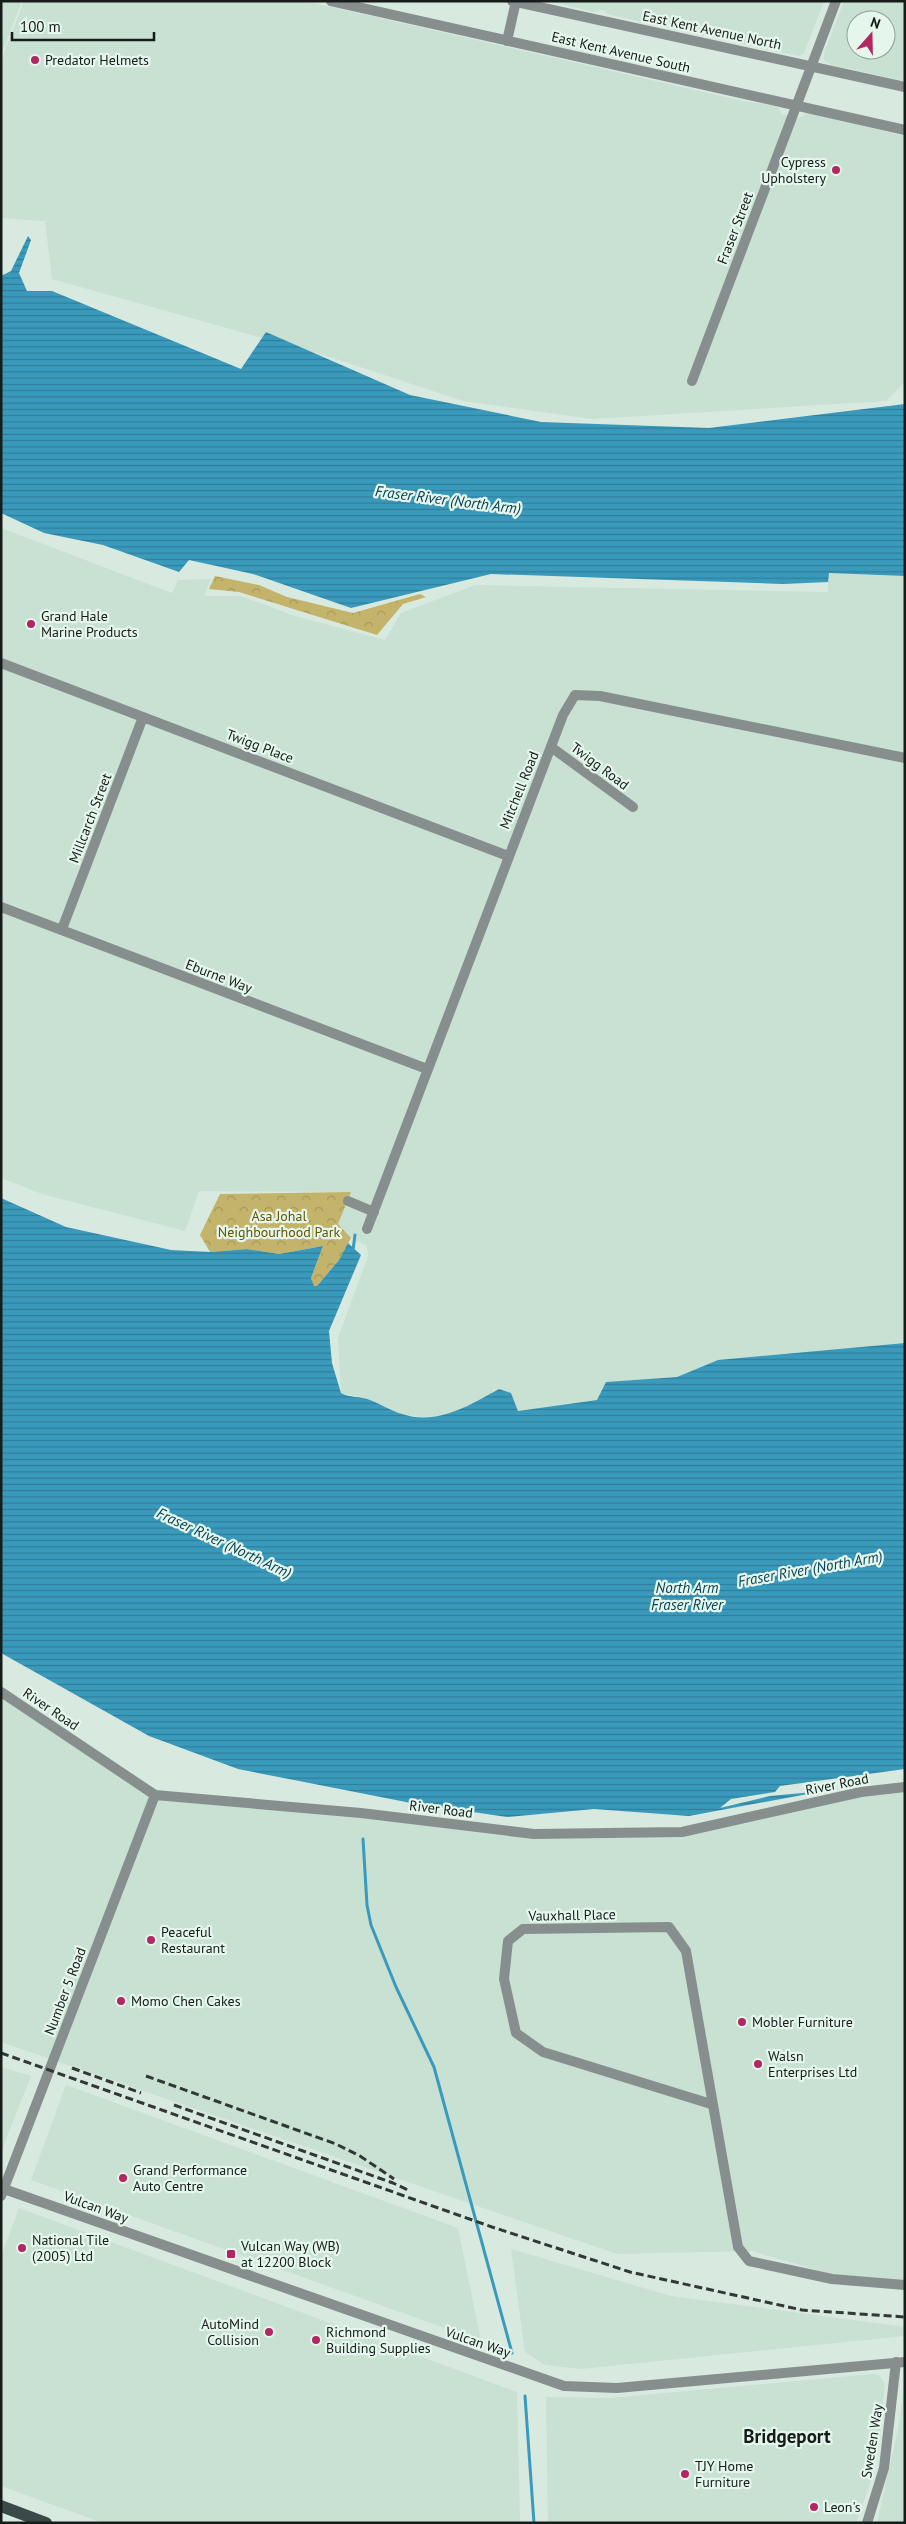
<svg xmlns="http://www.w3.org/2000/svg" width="906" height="2524" font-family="'PT Sans',sans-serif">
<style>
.built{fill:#c8e1d3;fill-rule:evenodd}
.forest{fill:url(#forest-crowns)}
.water{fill:url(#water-rules)}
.pier{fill:#d8e9e0}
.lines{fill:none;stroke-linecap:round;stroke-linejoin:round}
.stream{stroke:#3a9abc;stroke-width:3}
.minor{stroke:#868f8e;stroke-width:10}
.major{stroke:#3b4a49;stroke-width:12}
.rail{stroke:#313835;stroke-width:3;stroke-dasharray:8 4;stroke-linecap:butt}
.poi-dot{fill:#b22762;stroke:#e5f7ed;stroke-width:2}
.labels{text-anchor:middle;stroke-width:4.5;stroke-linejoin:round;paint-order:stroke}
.street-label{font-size:14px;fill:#161c19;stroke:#e5f7ed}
.poi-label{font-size:14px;fill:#161c19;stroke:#e5f7ed;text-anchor:start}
.park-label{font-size:14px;fill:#655500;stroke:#e5f7ed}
.water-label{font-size:15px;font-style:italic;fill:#094154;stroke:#e5f7ed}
.district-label{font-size:19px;font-weight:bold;fill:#161c19;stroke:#e5f7ed}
</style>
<defs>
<pattern id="forest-crowns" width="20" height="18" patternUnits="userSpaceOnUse" patternTransform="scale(1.25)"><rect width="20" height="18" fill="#c3b36b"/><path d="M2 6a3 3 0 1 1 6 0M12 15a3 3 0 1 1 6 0" fill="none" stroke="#a7995c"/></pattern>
<pattern id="water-rules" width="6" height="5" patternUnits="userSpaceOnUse" patternTransform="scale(1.25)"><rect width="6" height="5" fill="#3a9abc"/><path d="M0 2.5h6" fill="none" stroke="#307d98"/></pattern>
</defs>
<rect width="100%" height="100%" fill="#d8e9e0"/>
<path class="built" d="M 1,1 L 22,1 L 1,55 Z
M 24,1 L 305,1 L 743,101 L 775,106 L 779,108 L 781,114 L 799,118 L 808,113 L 905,136 L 905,382 L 886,401 L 593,419 L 463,401 L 333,358 L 52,279 L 45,221 L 1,218 L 1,61 Z
M 549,1 L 824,1 L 804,53 L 799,56 L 607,14 L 605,11 L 601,10 L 594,12 Z
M 844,1 L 905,1 L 905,81 L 832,65 L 824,60 L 824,53 ZM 856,20 L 886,20 L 886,50 L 856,50 Z
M 1,528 L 172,593 L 178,580 L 211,579 L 204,596 L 241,596 L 295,616 L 385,640 L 401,613 L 475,585 L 828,592 L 828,573 L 905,576 L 905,1343 L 718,1360 L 677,1377 L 606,1382 L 598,1400 L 517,1411 L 499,1389 L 450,1415 L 423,1417 L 403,1415 L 364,1398 L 341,1393 L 338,1338 L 368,1256 L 367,1246 L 351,1238 L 338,1224 L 351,1192 L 199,1191 L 185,1231 L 42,1194 L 1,1178 Z
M 1,1692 L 155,1795 L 534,1834 L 682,1832 L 905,1787 L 905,2280 L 831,2274 L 752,2251 L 617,2254 L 1,2042 Z
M 1,2067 L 31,2076 L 1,2152 Z
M 66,2085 L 458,2228 L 481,2341 L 31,2180 Z
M 19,2208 L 517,2392 L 520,2523 L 103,2523 L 1,2486 L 1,2256 Z
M 511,2249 L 671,2296 L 905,2327 L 905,2336 L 581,2369 L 545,2365 L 525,2352 Z
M 873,2374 L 879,2375 L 885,2384 L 878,2449 L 873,2475 L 856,2523 L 548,2523 L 546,2397 L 610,2398 Z
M 905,2376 L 905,2523 L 877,2523 L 899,2424 Z"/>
<path class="forest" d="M 215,576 L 259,585 L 287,597 L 353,613 L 420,594 L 426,597 L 403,604 L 377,635 L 239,592 L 209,589 Z
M 351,1192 L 338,1224 L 351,1238 L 339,1260 L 317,1286 L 313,1286 L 311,1278 L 323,1246 L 279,1254 L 247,1249 L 210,1252 L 200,1235 L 220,1194 Z"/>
<path class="water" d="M 28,236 L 31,240 L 19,273 L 27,291 L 52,291 L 241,369 L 266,332 L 410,395 L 541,422 L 709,428 L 905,404 L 905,576 L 829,573 L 828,582 L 783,584 L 491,574 L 351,608 L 253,574 L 189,560 L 179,572 L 103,545 L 44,533 L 1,513 L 1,276 L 11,271 Z
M 1,1198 L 66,1227 L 171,1250 L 210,1252 L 247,1249 L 279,1254 L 323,1246 L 311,1278 L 314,1286 L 317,1286 L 339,1260 L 348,1243 L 361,1255 L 329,1331 L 332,1363 L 341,1393 C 349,1398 361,1396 370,1400 C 381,1404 391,1411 402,1414 C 437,1426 470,1405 499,1389 L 511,1393 L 518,1411 L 597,1400 L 606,1382 L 677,1377 L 718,1360 L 905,1343 L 905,1776 L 689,1816 L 594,1809 L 507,1817 L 411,1803 L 238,1769 L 149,1736 L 1,1653 Z"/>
<path class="pier" d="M 905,1769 L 905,1779 L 846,1789 L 770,1796 L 720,1808 L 731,1799 L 775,1792 L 780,1786 Z"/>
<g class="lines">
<path class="stream" d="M 353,1250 L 355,1235
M 363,1839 L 367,1905 L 371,1925 L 396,1987 L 434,2067 L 512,2353
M 525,2396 L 534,2523"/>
<path class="minor" d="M 331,1 L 905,130
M 512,1 L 905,87
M 507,41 L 516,1
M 692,381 L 836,1
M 1,663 L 508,856
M 551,747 L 633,807
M 1,907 L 427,1069
M 62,929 L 143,717
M 348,1201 L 374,1212
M 367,1229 L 563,715 L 575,695 L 600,696 L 905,758
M 1,1692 L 155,1795 L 361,1813 L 534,1834 L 682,1832 L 861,1792 L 905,1787
M 711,2104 L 543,2052 L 516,2033 L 504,1979 L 508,1941 L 523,1929 L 669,1927 L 686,1951 L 738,2247 L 749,2261 L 832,2279 L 905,2285
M 4,2189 L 564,2386 L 617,2388 L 905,2362
M 1,2196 L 155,1795
M 867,2523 L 884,2468 L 896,2362"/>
<path class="major" d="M 1,2506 L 46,2523"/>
<path class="rail" d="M 1,2053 L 492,2227 L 630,2272 L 802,2310 L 905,2317
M 72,2068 L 141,2093
M 146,2076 L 336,2144 L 360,2156 L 394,2179
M 174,2105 L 393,2183 L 408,2190"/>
</g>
<g class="poi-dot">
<circle cx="35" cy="60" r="5"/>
<circle cx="836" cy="170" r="5"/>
<circle cx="31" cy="624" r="5"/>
<circle cx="151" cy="1940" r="5"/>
<circle cx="121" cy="2001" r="5"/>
<circle cx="742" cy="2022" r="5"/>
<circle cx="758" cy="2064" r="5"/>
<circle cx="123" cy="2178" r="5"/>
<circle cx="22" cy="2248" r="5"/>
<rect x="226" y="2249" width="10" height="10" rx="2.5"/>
<circle cx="269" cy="2332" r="5"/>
<circle cx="316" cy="2340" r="5"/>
<circle cx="685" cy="2474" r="5"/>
<circle cx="814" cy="2507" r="5"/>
</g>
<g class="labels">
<g class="street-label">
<text transform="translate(712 30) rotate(12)" y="5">East Kent Avenue North</text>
<text transform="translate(621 52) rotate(13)" y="5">East Kent Avenue South</text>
<text transform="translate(735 228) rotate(-69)" y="5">Fraser Street</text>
<text transform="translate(260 746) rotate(21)" y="5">Twigg Place</text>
<text transform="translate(600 766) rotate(37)" y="5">Twigg Road</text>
<text transform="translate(519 790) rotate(-68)" y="5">Mitchell Road</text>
<text transform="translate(90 818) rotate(-69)" y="5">Millcarch Street</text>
<text transform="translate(219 976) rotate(21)" y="5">Eburne Way</text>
<text transform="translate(51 1709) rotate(34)" y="5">River Road</text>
<text transform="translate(837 1784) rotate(-11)" y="5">River Road</text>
<text transform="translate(441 1809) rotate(7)" y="5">River Road</text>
<text transform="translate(572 1915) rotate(-1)" y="5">Vauxhall Place</text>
<text transform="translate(65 1991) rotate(-69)" y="5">Number 5 Road</text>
<text transform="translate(96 2207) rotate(20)" y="5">Vulcan Way</text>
<text transform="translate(478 2342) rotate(19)" y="5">Vulcan Way</text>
<text transform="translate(872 2441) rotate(-81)" y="5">Sweden Way</text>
</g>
<g class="poi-label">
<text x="45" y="65">Predator Helmets</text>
<text x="826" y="167" text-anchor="end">Cypress<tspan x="826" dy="16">Upholstery</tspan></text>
<text x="41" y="621">Grand Hale<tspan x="41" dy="16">Marine Products</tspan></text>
<text x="161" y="1937">Peaceful<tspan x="161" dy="16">Restaurant</tspan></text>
<text x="131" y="2006">Momo Chen Cakes</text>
<text x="752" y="2027">Mobler Furniture</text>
<text x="768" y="2061">Walsn<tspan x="768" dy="16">Enterprises Ltd</tspan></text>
<text x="133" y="2175">Grand Performance<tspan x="133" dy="16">Auto Centre</tspan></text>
<text x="32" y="2245">National Tile<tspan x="32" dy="16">(2005) Ltd</tspan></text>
<text x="241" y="2251">Vulcan Way (WB)<tspan x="241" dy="16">at 12200 Block</tspan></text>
<text x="259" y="2329" text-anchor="end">AutoMind<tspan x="259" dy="16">Collision</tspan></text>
<text x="326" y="2337">Richmond<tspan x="326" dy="16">Building Supplies</tspan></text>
<text x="695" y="2471">TJY Home<tspan x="695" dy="16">Furniture</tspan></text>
<text x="824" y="2512">Leon's</text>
</g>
<g class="park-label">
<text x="279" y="1221">Asa Johal<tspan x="279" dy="16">Neighbourhood Park</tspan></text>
</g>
<g class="water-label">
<text transform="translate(448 500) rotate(7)" y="5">Fraser River (North Arm)</text>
<text transform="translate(224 1543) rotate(25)" y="5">Fraser River (North Arm)</text>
<text transform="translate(810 1569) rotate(-10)" y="5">Fraser River (North Arm)</text>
<text x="687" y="1593">North Arm<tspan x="687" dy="17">Fraser River</tspan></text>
</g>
<g class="district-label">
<text x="787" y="2443">Bridgeport</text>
</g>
</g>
<rect width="906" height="2524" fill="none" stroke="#161c19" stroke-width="5"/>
<g transform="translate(871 35) rotate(20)"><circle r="24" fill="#e5f7ed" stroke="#929f98"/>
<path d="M0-4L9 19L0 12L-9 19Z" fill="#b22762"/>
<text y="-8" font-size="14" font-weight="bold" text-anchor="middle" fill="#161c19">N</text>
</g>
<path d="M12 32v8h142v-8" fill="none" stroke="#161c19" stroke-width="2.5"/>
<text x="20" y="32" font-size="15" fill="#161c19" stroke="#e5f7ed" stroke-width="4" paint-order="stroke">100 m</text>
</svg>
